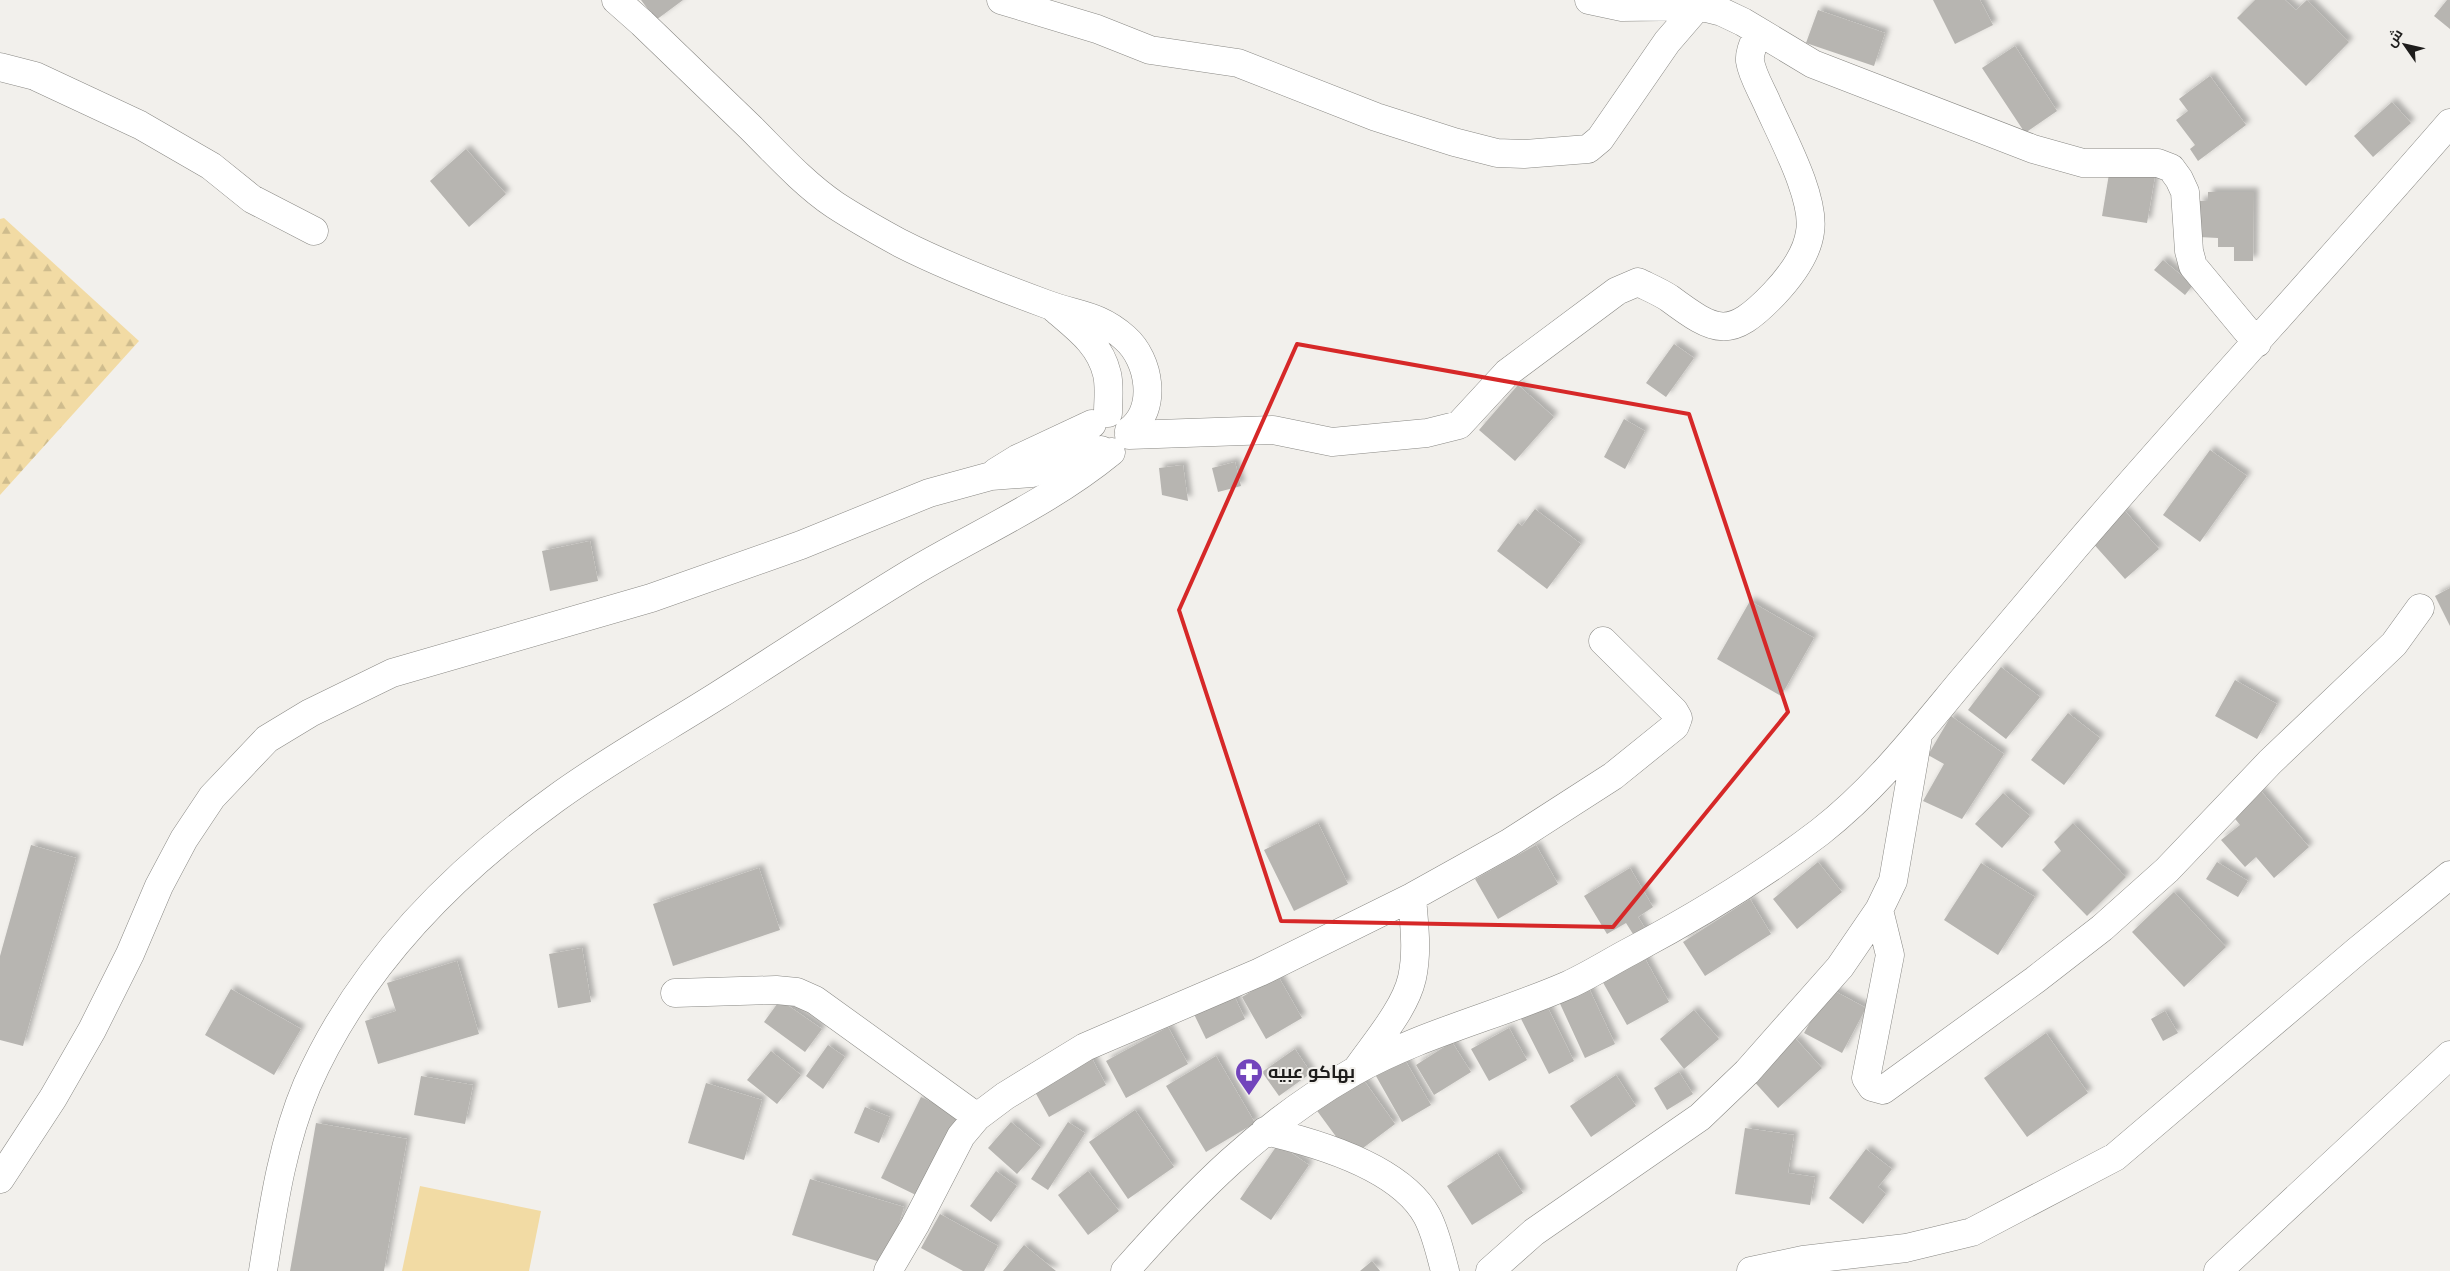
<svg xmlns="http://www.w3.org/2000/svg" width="2450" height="1271" font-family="'Noto Sans',Cairo,sans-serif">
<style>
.forest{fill:url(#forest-firs)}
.pitch{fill:#f2dba4}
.building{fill:#b7b5b1;filter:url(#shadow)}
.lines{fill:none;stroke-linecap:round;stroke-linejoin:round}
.minor-casing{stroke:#898884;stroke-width:29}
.major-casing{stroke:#898884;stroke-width:29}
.minor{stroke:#fff;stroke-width:28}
.major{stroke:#fff;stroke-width:28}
.marked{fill:none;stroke:#d62828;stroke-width:4;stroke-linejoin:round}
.labels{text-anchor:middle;stroke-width:4;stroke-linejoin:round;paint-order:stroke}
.poi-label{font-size:18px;font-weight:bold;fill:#1e1d1c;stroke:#f2f0ec;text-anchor:start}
</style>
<defs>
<pattern id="forest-firs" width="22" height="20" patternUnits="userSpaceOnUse" patternTransform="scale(1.25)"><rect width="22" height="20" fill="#f2dba4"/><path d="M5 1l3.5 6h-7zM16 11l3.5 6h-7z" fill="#cfbc8d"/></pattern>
<filter id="shadow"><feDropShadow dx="4.5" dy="-4.5" stdDeviation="2.5" flood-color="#0004"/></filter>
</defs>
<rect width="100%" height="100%" fill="#f2f0ec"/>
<path class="forest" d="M 4,218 L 139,341 L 0,495 L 0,219 Z"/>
<path class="pitch" d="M 420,1186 L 541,1211 L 529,1271 L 402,1271 Z"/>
<path class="building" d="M 641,0 L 683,0 L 656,20 Z
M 1933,0 L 1980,0 L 1993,25 L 1955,44 Z
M 2255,0 L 2285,0 L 2296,10 L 2307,0 L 2349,42 L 2306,86 L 2237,18 Z
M 2447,0 L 2450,0 L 2450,29 L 2434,16 Z
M 1818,10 L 1885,33 L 1874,66 L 1806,43 Z
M 2015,46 L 2057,111 L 2025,133 L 1982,68 Z
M 2210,76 L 2246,125 L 2198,161 L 2190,149 L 2195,145 L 2176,120 L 2188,111 L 2179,99 Z
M 2392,102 L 2411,123 L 2373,157 L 2354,136 Z
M 466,149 L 506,194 L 469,227 L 430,181 Z
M 2110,168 L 2155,176 L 2147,223 L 2102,216 Z
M 2208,192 L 2254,192 L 2253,261 L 2234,261 L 2234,247 L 2218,247 L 2218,238 L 2199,237 L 2199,201 L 2208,201 Z
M 2163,260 L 2193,285 L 2185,295 L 2154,270 Z
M 1674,344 L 1694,358 L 1666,397 L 1646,383 Z
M 1518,385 L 1554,417 L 1515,461 L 1479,430 Z
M 1624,419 L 1645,431 L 1625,469 L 1604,457 Z
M 2210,450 L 2247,476 L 2200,542 L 2163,515 Z
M 1235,462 L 1241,486 L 1218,492 L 1212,468 Z
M 1183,465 L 1188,501 L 1162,495 L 1159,468 Z
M 1535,509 L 1581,544 L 1547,589 L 1497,551 L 1518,523 L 1522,526 Z
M 2124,510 L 2159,549 L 2125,579 L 2090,540 Z
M 590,541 L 598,581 L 550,591 L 542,551 Z
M 2450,588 L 2450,626 L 2435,596 Z
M 1750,601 L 1814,638 L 1781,696 L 1717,659 Z
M 2001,667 L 2040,697 L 2006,739 L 1968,710 Z
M 2235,680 L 2277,704 L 2257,739 L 2215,716 Z
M 2068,713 L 2100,738 L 2064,785 L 2031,760 Z
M 1951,716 L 2004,754 L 1962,819 L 1923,801 L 1944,764 L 1928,755 Z
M 2260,790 L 2309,847 L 2274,878 L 2256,857 L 2245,867 L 2221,840 L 2240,825 L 2232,815 Z
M 2003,793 L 2030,816 L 2002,848 L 1975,824 Z
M 1318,823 L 1348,884 L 1294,911 L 1264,850 Z
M 2073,823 L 2126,877 L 2087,916 L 2042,870 L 2061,851 L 2054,842 Z
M 31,845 L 76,858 L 23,1046 L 0,1040 L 0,956 Z
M 1536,845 L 1558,884 L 1498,919 L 1475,879 Z
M 1818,862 L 1842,892 L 1797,929 L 1773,899 Z
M 2217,862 L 2248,881 L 2238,897 L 2206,879 Z
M 1981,863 L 2035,897 L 1998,955 L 1944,920 Z
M 759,868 L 780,930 L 673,966 L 653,904 Z
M 1630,868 L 1653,907 L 1638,917 L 1651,938 L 1640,945 L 1626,923 L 1607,934 L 1584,896 Z
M 2174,892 L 2226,947 L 2184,987 L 2132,932 Z
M 1750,899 L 1771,934 L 1705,976 L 1683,942 Z
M 582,948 L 591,1002 L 558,1008 L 549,954 Z
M 1643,955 L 1669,1002 L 1627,1025 L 1601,979 Z
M 457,961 L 479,1034 L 378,1064 L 365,1021 L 396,1011 L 387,983 Z
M 1278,976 L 1302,1018 L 1266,1039 L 1242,997 Z
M 1586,982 L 1615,1044 L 1585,1058 L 1556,995 Z
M 1829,988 L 1866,1008 L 1842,1053 L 1804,1033 Z
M 231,989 L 301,1029 L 274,1075 L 205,1035 Z
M 1232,991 L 1245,1019 L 1206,1039 L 1192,1010 Z
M 1543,998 L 1574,1061 L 1549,1074 L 1517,1011 Z
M 780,1000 L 822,1029 L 805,1052 L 764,1022 Z
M 1694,1010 L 1719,1039 L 1684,1069 L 1660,1039 Z
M 2165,1011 L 2178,1033 L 2163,1041 L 2151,1019 Z
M 1168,1027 L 1188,1064 L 1126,1098 L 1106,1061 Z
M 1509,1028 L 1527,1060 L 1489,1081 L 1471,1049 Z
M 2046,1033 L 2088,1093 L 2027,1137 L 1984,1078 Z
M 1795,1038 L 1822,1068 L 1778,1108 L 1751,1078 Z
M 1452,1042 L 1471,1072 L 1434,1095 L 1416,1065 Z
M 828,1045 L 845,1057 L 823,1089 L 806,1076 Z
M 1295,1049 L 1311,1073 L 1279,1096 L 1262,1072 Z
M 771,1051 L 801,1075 L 777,1104 L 747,1080 Z
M 1088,1051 L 1106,1085 L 1049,1117 L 1030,1083 Z
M 1401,1053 L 1431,1105 L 1402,1122 L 1372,1069 Z
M 1216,1056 L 1255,1123 L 1206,1152 L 1166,1086 Z
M 1679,1072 L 1693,1094 L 1667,1110 L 1654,1088 Z
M 1360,1075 L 1395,1124 L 1351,1157 L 1315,1108 Z
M 1616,1075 L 1636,1106 L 1591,1137 L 1570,1106 Z
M 421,1076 L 473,1085 L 465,1124 L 414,1115 Z
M 706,1083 L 762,1100 L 744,1160 L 688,1143 Z
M 921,1097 L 960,1115 L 920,1197 L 881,1178 Z
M 865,1107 L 890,1117 L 879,1143 L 854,1133 Z
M 1135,1110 L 1174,1167 L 1128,1199 L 1089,1142 Z
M 1011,1122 L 1041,1147 L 1017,1174 L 988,1148 Z
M 1068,1122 L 1085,1133 L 1048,1190 L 1031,1179 Z
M 316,1123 L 407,1139 L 384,1271 L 290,1271 Z
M 1745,1128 L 1794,1135 L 1788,1173 L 1815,1177 L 1810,1205 L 1735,1194 Z
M 1278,1144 L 1309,1165 L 1271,1220 L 1240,1199 Z
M 1866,1149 L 1892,1169 L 1878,1187 L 1886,1194 L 1863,1224 L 1829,1198 Z
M 1497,1153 L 1523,1193 L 1472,1225 L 1447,1186 Z
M 996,1171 L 1017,1186 L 991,1222 L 970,1206 Z
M 1088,1171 L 1119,1211 L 1088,1235 L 1058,1195 Z
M 810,1179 L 904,1207 L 887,1264 L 792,1235 Z
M 940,1214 L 998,1246 L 984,1271 L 963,1271 L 921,1248 Z
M 1024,1245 L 1056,1271 L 1003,1271 Z
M 1372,1261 L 1380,1271 L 1360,1271 Z"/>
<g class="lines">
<g class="minor-casing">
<path id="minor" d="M 1001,0 L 1097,29 L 1150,50 L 1238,63 L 1376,117 L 1454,142 L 1497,153 L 1524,154 L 1588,149 L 1600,139 L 1667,42 L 1698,6
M 1589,0 L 1622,7 L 1698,6 L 1722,12 L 1743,22 L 1813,64 L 2033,149 L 2083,163 L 2158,163 L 2171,168 L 2179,179 L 2185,192 L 2189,251 L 2193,266 L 2257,343
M 0,67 L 35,76 L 140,125 L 211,166 L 252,199 L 314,231
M 1129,435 L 1273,430 L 1332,442 L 1427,433 L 1459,425 L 1507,373 L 1617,291 L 1638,282 C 1648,287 1660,292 1669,298 C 1716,333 1730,340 1774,294 C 1790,277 1807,255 1810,232 C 1816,198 1781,135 1767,103 C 1762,91 1752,75 1750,61 C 1749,52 1755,41 1758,32
M 1879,910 L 1890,955 L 1866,1078 L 1872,1087 L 1883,1090 L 2035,980 L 2102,928 L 2167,870 L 2270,762 L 2394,644 L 2420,608
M 675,993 L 776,990 L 797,992 L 815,1000 L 977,1117
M 1357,1069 C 1375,1043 1405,1009 1412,978 C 1418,951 1414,924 1412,897
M 1265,1131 C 1317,1143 1400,1167 1427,1216 C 1436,1233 1440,1253 1445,1271
M 263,1271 C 273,1208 282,1144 307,1085 C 359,967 452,873 555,799 C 607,761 663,730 717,696 C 782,655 845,613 911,573 C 978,533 1050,502 1111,452
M 888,1271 L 915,1225 L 961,1136 L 977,1117 L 1005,1096 L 1085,1047 L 1260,972 L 1412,897 L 1509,843 L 1613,776 L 1675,726 L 1678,718 L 1674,711 L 1603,641
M 1125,1271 C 1195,1192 1260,1125 1353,1072 C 1420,1034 1497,1016 1568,985 C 1590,975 1610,962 1631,951 C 1697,916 1761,877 1820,832 C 1875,789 1917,735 1961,682 C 1999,637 2038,591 2076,546 C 2199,403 2327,265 2450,123
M 1490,1271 L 1534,1232 L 1700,1117 L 1747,1072 L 1840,967 L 1879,910 L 1893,881 L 1918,736
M 1751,1271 L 1803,1260 L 1906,1248 L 1972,1232 L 2115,1157 L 2357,951 L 2450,875
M 2218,1271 L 2450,1055"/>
</g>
<g class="major-casing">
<path id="major" d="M 616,0 L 642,23 C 678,58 715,93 751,128 C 777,154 804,184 835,205 C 855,218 878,231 900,243 C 947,267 997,286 1046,304 C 1078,316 1098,314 1125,338 C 1150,360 1158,409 1129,431
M 1055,309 C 1077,328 1100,344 1107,374 C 1110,386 1108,401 1108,413
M 996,472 L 1017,459 L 1092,424
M 0,1179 L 53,1098 L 92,1030 L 130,954 L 159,886 L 184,839 L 212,797 L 267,739 L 310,713 L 392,673 L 651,598 L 801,545 L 929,493 L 991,476 L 1032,473 L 1101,450"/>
</g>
<use href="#minor" class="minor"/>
<use href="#major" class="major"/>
</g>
<path class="marked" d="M 1297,344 L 1689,414 L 1788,712 L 1613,927 L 1281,921 L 1179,610 Z"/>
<defs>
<g id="pharmacy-pin" transform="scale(1.4375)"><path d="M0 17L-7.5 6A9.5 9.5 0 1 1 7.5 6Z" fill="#7244bc" stroke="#f2f0ec"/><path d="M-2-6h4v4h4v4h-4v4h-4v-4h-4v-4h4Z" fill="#fff"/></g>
</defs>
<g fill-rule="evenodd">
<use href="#pharmacy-pin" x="1249" y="1072"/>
</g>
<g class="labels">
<g class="poi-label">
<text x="1268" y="1078">بهاكو عبيه</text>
</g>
</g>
<g transform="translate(2405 45) rotate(304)" stroke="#f2f0ec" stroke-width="4" paint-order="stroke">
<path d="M0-4L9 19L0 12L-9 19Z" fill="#1e1d1c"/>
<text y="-8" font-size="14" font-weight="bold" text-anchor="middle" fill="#1e1d1c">ش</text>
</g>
</svg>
